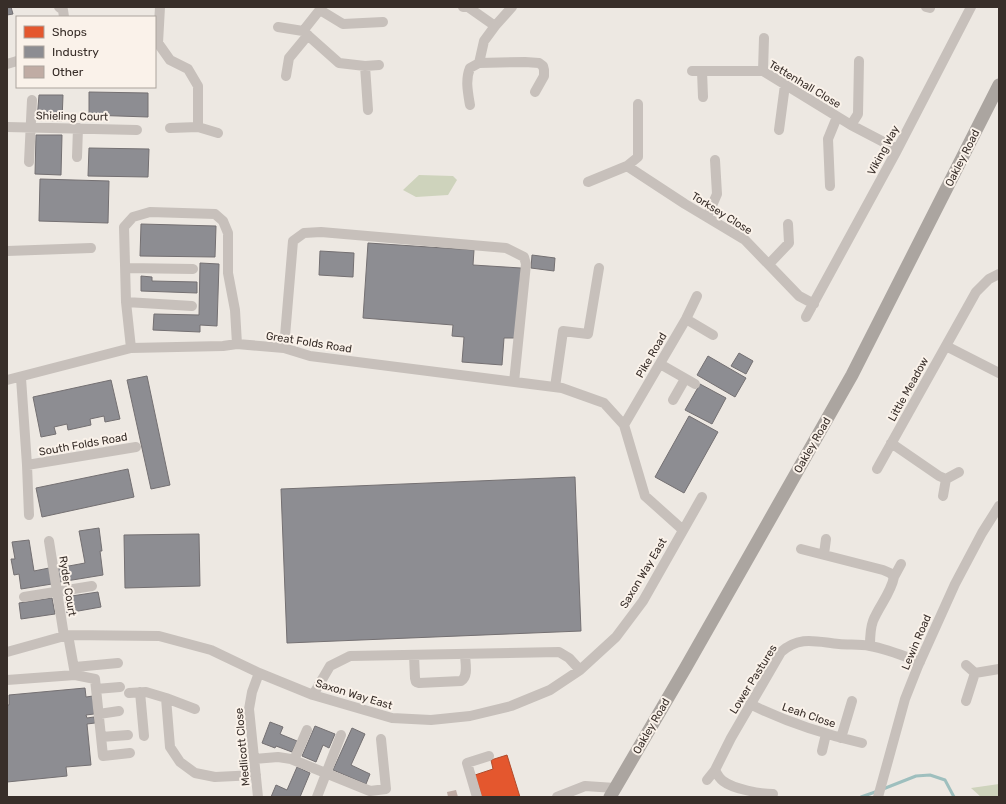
<svg xmlns="http://www.w3.org/2000/svg" width="1006" height="804" font-family="Rubik,sans-serif">
<style>
.green{fill:#ced3bc}
.shops{fill:#e4572e;stroke:#b04b2c}
.industry{fill:#8d8d92;stroke:#747072}
.lines{fill:none;stroke-linecap:round;stroke-linejoin:round}
.stream{stroke:#9ebfbe;stroke-width:3}
.building{fill:#c0aca4}
.minor{stroke:#c7c0bb;stroke-width:10}
.major{stroke:#aba5a0;stroke-width:13}
.labels{text-anchor:middle;stroke-width:4;stroke-linejoin:round;paint-order:stroke}
.street-label{font-size:11px;fill:#382e29;stroke:#faf2ea}
</style>
<rect width="100%" height="100%" fill="#ede8e2"/>
<path class="green" d="M 419,175 L 453,176 L 457,180 L 448,195 L 416,197 L 403,190 Z
M 999,784 L 999,797 L 981,797 L 971,788 Z"/>
<path class="shops" d="M 507,755 L 520,797 L 482,797 L 475,775 L 493,769 L 491,760 Z"/>
<path class="industry" d="M 7,7 L 11,7 L 13,14 L 7,15 Z
M 89,92 L 148,93 L 148,117 L 89,115 Z
M 39,95 L 63,95 L 62,121 L 37,120 Z
M 36,135 L 62,135 L 61,175 L 35,174 Z
M 89,148 L 149,149 L 148,177 L 88,176 Z
M 40,179 L 109,181 L 108,223 L 39,221 Z
M 141,224 L 216,226 L 215,257 L 140,256 Z
M 368,243 L 474,250 L 473,265 L 521,268 L 516,338 L 504,338 L 502,365 L 462,362 L 464,337 L 452,336 L 453,325 L 363,318 Z
M 320,251 L 354,253 L 353,277 L 319,275 Z
M 532,255 L 555,258 L 554,271 L 531,268 Z
M 200,263 L 219,264 L 217,326 L 200,325 L 200,332 L 153,330 L 154,314 L 199,315 Z
M 141,276 L 152,277 L 152,281 L 197,282 L 197,293 L 141,291 Z
M 739,353 L 753,361 L 746,374 L 731,366 Z
M 708,356 L 746,378 L 735,397 L 697,375 Z
M 147,376 L 170,485 L 151,489 L 127,380 Z
M 111,380 L 120,419 L 105,422 L 104,416 L 90,419 L 91,425 L 68,430 L 67,424 L 54,427 L 56,434 L 41,437 L 33,397 Z
M 700,384 L 726,398 L 712,424 L 685,410 Z
M 689,416 L 718,432 L 684,493 L 655,477 Z
M 128,469 L 134,497 L 42,517 L 36,488 Z
M 575,477 L 581,631 L 287,643 L 281,489 Z
M 99,528 L 102,551 L 100,551 L 103,575 L 60,582 L 58,568 L 85,563 L 79,531 Z
M 199,534 L 200,586 L 125,588 L 124,535 Z
M 29,540 L 34,571 L 49,568 L 52,584 L 21,589 L 19,574 L 14,575 L 11,559 L 15,559 L 12,542 Z
M 98,592 L 101,607 L 67,613 L 65,597 Z
M 52,598 L 55,614 L 21,619 L 19,603 Z
M 85,688 L 86,697 L 93,696 L 94,714 L 86,715 L 87,718 L 94,717 L 95,723 L 87,724 L 91,765 L 66,767 L 67,776 L 7,782 L 7,705 L 9,705 L 9,695 Z
M 270,722 L 283,727 L 280,734 L 297,741 L 292,752 L 276,746 L 275,748 L 262,743 Z
M 315,726 L 335,734 L 329,748 L 323,745 L 316,762 L 302,756 Z
M 352,728 L 365,734 L 351,765 L 370,774 L 366,784 L 333,770 Z
M 297,767 L 310,773 L 300,797 L 271,797 L 276,785 L 287,790 Z"/>
<g class="lines">
<path class="stream" d="M 883,789 L 916,776 L 930,775 L 945,780 L 954,797
M 861,797 L 878,791"/>
</g>
<path class="building" d="M 456,790 L 458,797 L 448,797 L 447,792 Z"/>
<g class="lines">
<path class="minor" d="M 59,7 L 63,10 L 64,17
M 160,7 L 158,43 L 170,60 L 188,69 L 198,86 L 198,127
M 322,7 L 303,31 L 339,63 L 365,66 L 379,65
M 463,7 L 468,7 L 495,26
M 926,7 L 930,8
M 320,10 L 343,24 L 383,22
M 278,27 L 303,31
M 479,63 L 484,41 L 495,26 L 512,7
M 7,64 L 17,61
M 365,66 L 368,110
M 692,71 L 763,71 L 851,125 L 897,149
M 702,71 L 703,97
M 763,71 L 764,38
M 286,76 L 289,58 L 308,35
M 470,105 C 468,93 465,80 470,68 L 479,63 L 525,62 L 539,63 L 543,66 L 544,70 L 544,76 L 535,92
M 851,125 L 858,114 L 859,61
M 7,127 L 137,130
M 170,128 L 198,127 L 218,133
M 779,130 L 785,85
M 77,157 L 78,128
M 29,162 L 32,100
M 627,166 L 685,204 L 745,240 L 799,296 L 814,304
M 588,182 L 627,166 L 638,157 L 638,104
M 830,186 L 828,139 L 837,117
M 707,217 L 717,194 L 715,160
M 7,251 L 91,248
M 769,264 L 789,243 L 788,224
M 126,268 L 193,269
M 126,302 L 192,306
M 806,317 L 896,152 L 971,7
M 686,319 L 713,335
M 946,346 L 999,373
M 131,348 L 126,302 L 124,227 L 133,217 L 150,212 L 215,214 L 223,221 L 228,233 L 228,273 L 235,310 L 237,344
M 284,348 L 293,241 L 304,233 L 321,232 L 506,248 L 524,257 L 526,264 L 514,382
M 660,364 L 695,384
M 21,378 L 27,465 L 136,447
M 7,380 L 131,348 L 223,346 L 237,344 L 284,348 L 310,356 L 562,388 L 604,403 L 624,425 L 645,496 L 683,530
M 555,387 L 563,331 L 588,334 L 599,268
M 673,400 L 685,379
M 624,425 L 686,319 L 697,296
M 891,443 L 939,476 L 946,479
M 27,465 L 29,515
M 877,469 L 976,292 L 989,279 L 999,274
M 946,479 L 959,472
M 943,496 L 946,479
M 49,541 L 64,636
M 801,549 L 883,570 L 890,573 L 894,577 C 891,593 879,606 873,621 C 870,629 870,637 870,646
M 824,554 L 826,539
M 894,577 L 901,564
M 24,597 L 92,586
M 68,635 L 75,674
M 7,652 L 68,635 L 159,636 L 211,650 L 259,673 L 313,695 L 392,718 L 431,720 L 470,716 L 511,706 L 550,690 L 580,670 L 616,637 L 643,601 L 702,497
M 414,655 L 415,678 L 416,682 L 419,683 L 461,681 C 469,676 465,663 465,654
M 966,665 L 975,673
M 75,667 L 118,663
M 975,673 L 999,669
M 7,680 L 75,675 L 95,679 L 103,756 L 130,753
M 96,689 L 120,687
M 140,692 L 144,736
M 129,693 L 146,692 L 166,698
M 313,695 L 330,666 L 350,656 L 559,652 L 569,658 L 580,670
M 966,701 L 975,673
M 750,704 C 786,722 823,734 862,743
M 195,709 L 166,698 L 170,747 L 180,762 L 195,773 L 215,777 L 256,775
M 99,714 L 119,711
M 101,737 L 128,735
M 841,738 L 852,701
M 822,751 L 826,734
M 254,759 L 278,757 L 291,759 L 370,791 L 386,789 L 381,739
M 294,760 L 307,730
M 715,770 C 717,774 720,779 723,781 C 733,789 761,794 773,794
M 707,780 L 715,770 L 731,738 L 781,652 C 800,635 817,642 839,644 C 849,645 860,644 870,646 C 887,649 904,656 920,662
M 258,797 L 249,709 L 252,692 L 259,673
M 317,797 L 341,735
M 477,797 L 467,763 L 489,756
M 557,797 L 585,786 L 615,788
M 878,797 L 905,699 L 918,666 L 955,584 L 982,533 L 999,506"/>
<path class="major" d="M 610,797 L 686,667 L 852,375 L 999,85"/>
</g>
<g class="labels">
<g class="street-label">
<text transform="translate(805 84) rotate(31)" y="4">Tettenhall Close</text>
<text transform="translate(72 116) rotate(1)" y="4">Shieling Court</text>
<text transform="translate(883 150) rotate(-62)" y="4">Viking Way</text>
<text transform="translate(962 158) rotate(-63)" y="4">Oakley Road</text>
<text transform="translate(722 213) rotate(32)" y="4">Torksey Close</text>
<text transform="translate(309 342) rotate(9)" y="4">Great Folds Road</text>
<text transform="translate(651 355) rotate(-60)" y="4">Pike Road</text>
<text transform="translate(908 389) rotate(-61)" y="4">Little Meadow</text>
<text transform="translate(83 444) rotate(-10)" y="4">South Folds Road</text>
<text transform="translate(812 445) rotate(-60)" y="4">Oakley Road</text>
<text transform="translate(643 573) rotate(-59)" y="4">Saxon Way East</text>
<text transform="translate(68 586) rotate(81)" y="4">Ryder Court</text>
<text transform="translate(916 642) rotate(-67)" y="4">Lewin Road</text>
<text transform="translate(753 679) rotate(-58)" y="4">Lower Pastures</text>
<text transform="translate(354 694) rotate(17)" y="4">Saxon Way East</text>
<text transform="translate(809 715) rotate(19)" y="4">Leah Close</text>
<text transform="translate(651 726) rotate(-60)" y="4">Oakley Road</text>
<text transform="translate(242 747) rotate(-95)" y="4">Medlicott Close</text>
</g>
</g>
<rect width="1006" height="804" fill="none" stroke="#382e29" stroke-width="16"/>
<rect x="16" y="16" width="140" height="72" fill="#faf2ea" stroke="#aca49d"/>
<rect x="24" y="26" width="20" height="12" fill="#e4572e" stroke="#aca49d"/>
<text x="52" y="36" font-size="12" fill="#382e29">Shops</text>
<rect x="24" y="46" width="20" height="12" fill="#8d8d92" stroke="#aca49d"/>
<text x="52" y="56" font-size="12" fill="#382e29">Industry</text>
<rect x="24" y="66" width="20" height="12" fill="#c0aca4" stroke="#aca49d"/>
<text x="52" y="76" font-size="12" fill="#382e29">Other</text>
</svg>
